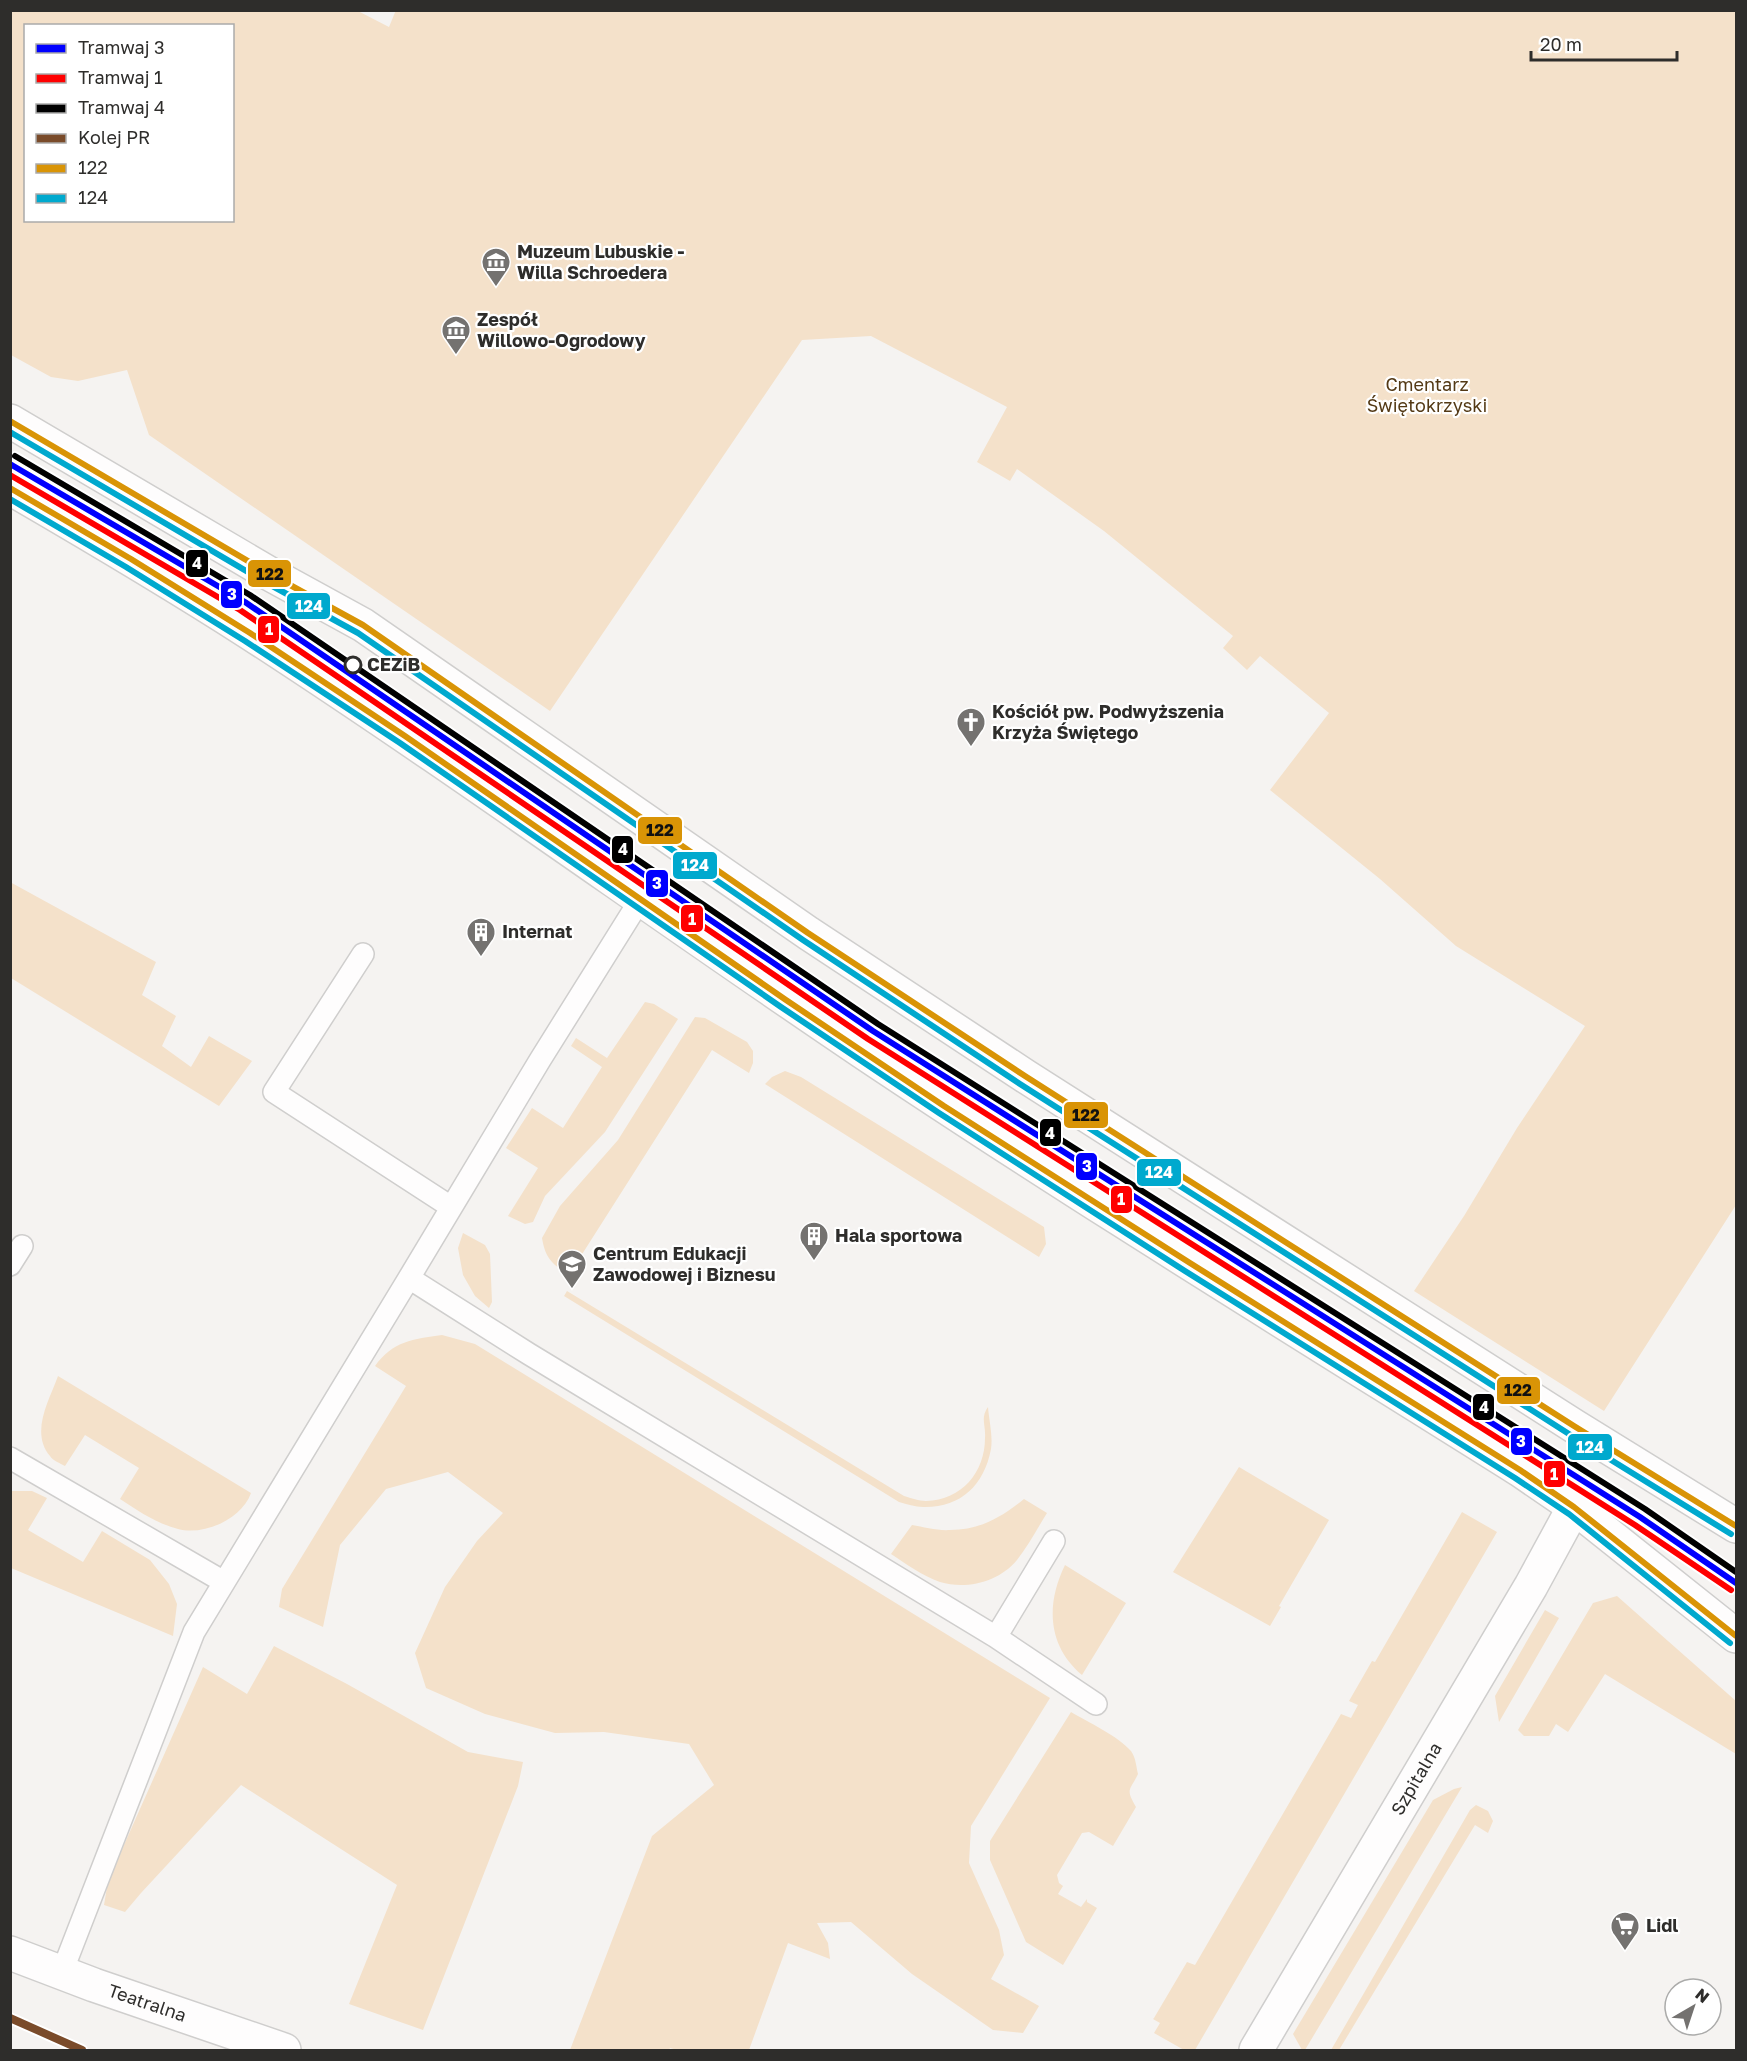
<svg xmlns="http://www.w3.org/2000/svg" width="1747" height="2061" font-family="'Golos Text',sans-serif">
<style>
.green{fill:#f4e1ca;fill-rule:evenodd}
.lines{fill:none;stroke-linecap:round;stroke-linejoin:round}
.service-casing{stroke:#cfcecd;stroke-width:24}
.minor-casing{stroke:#cfcecd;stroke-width:36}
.tertiary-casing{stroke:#cfcecd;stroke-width:36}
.secondary-casing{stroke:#cfcecd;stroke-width:36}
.service{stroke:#fefdfd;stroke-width:21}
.minor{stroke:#fefdfd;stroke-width:33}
.tertiary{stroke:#fefdfd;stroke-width:33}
.secondary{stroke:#fefdfd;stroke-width:33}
.bus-1-casing{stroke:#fff;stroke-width:10}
.bus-2-casing{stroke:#fff;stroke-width:10}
.bus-1{stroke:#d99406;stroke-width:6}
.bus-2{stroke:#00a9ce;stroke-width:6}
.rail-1-casing{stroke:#fff;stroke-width:12}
.rail-1{stroke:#7a4b2a;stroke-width:8}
.tram-1-casing{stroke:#fff;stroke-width:10}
.tram-2-casing{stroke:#fff;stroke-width:10}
.tram-3-casing{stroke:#fff;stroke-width:10}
.tram-1{stroke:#00f;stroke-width:6}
.tram-2{stroke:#f00;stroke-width:6}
.tram-3{stroke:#000;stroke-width:6}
.stop-dot{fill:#fff;stroke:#2e2d2b;stroke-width:3}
.labels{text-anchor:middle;stroke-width:4.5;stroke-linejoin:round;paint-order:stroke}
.poi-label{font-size:18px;font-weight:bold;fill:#2e2d2b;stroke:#fff;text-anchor:start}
.park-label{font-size:18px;fill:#533915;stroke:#fff}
.stop-label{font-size:18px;font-weight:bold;fill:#2e2d2b;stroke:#fff;text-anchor:start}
.street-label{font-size:18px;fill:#2e2d2b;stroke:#fff}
.line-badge{stroke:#fff;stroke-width:2}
.badge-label{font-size:16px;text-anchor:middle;font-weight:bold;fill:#fff}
.pale-badge-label{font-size:16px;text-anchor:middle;font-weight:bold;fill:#111}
</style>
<rect width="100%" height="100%" fill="#f5f3f1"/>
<path class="green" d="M 356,10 L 389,27 L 396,10 L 1736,11 L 1736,1205 L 1604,1411 L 1414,1291 L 1464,1216 L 1517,1128 L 1585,1026 L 1456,946 L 1380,879 L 1270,790 L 1329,713 L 1260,656 L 1247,670 L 1223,648 L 1233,636 L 1104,531 L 1017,469 L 1010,481 L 977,462 L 1007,407 L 871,336 L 802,340 L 550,711 L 149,435 L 127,370 L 78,381 L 51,377 L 11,355 L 11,11 ZM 26,26 L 232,26 L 232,220 L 26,220 Z
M 10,882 L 156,962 L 142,995 L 176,1016 L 162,1046 L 191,1067 L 209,1036 L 252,1061 L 219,1106 L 11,978 Z
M 645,1002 L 654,1004 L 678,1019 L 605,1132 L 545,1196 L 533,1222 L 525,1224 L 508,1216 L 538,1168 L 506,1148 L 532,1108 L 563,1128 L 602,1067 L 571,1046 L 576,1038 L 607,1058 Z
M 695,1017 L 705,1018 L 747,1042 L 753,1051 L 753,1063 L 749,1073 L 712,1050 L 579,1259 L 585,1263 L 575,1278 C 555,1266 546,1262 542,1238 L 560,1206 L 618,1140 Z
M 785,1071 L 801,1077 L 1044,1227 L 1046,1244 L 1039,1257 L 765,1084 L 772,1077 Z
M 463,1233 L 485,1245 L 490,1254 L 492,1302 L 489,1308 L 475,1296 L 463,1275 L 458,1248 Z
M 567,1291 L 904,1496 C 911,1498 919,1501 926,1501 C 962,1500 985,1472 985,1438 C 986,1425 980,1418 988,1407 C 989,1420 993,1436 991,1449 C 984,1486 960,1508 923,1507 C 915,1507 907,1504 899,1502 L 564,1296 Z
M 442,1335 L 475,1344 L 1050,1698 L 971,1826 L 969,1863 L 999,1930 L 1004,1955 L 991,1979 L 1039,2006 L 1023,2033 L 993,2030 L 912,1974 L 851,1922 L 817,1923 L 828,1943 L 830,1959 L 788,1943 L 749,2050 L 677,2050 L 670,2048 L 669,2050 L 570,2050 L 652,1836 L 714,1785 L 689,1744 L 604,1732 L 555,1733 L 485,1714 L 426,1688 L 415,1653 L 445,1587 L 477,1541 L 503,1513 L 448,1472 L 386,1489 L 340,1545 L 323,1627 L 279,1607 L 282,1589 L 406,1386 L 375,1366 C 393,1341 413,1339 442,1335 Z
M 58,1376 L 251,1493 C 242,1519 204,1536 178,1529 C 156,1523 138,1511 120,1499 L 139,1468 L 85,1435 L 65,1466 C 60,1463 53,1461 50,1456 C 30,1432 49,1401 58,1376 Z
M 1239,1467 L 1329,1520 L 1279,1606 L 1281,1607 L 1270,1626 L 1173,1572 Z
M 10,1491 L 32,1491 L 47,1498 L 28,1530 L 83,1562 L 102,1531 L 150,1560 L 169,1584 L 177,1604 L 173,1636 L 11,1568 Z
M 1024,1499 L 1047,1513 C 1037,1529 1028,1546 1017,1560 C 999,1582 966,1590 940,1582 C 923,1576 906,1564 891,1554 L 912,1525 C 924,1527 938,1531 950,1530 C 980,1530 1002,1517 1024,1499 Z
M 1462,1512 L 1497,1532 L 1195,2050 L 1184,2050 L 1154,2033 L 1160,2023 L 1153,2019 L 1154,2018 L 1187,1962 L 1195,1965 L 1341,1714 L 1351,1718 L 1358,1705 L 1349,1701 L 1372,1661 L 1375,1662 Z
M 1065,1565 L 1126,1603 L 1082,1675 C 1047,1645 1046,1604 1065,1565 Z
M 1617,1596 L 1736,1701 L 1736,1754 L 1605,1674 L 1568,1732 L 1556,1724 L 1549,1736 L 1524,1736 L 1518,1730 L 1593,1603 Z
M 1545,1610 L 1559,1618 L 1499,1722 L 1495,1696 Z
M 274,1646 L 347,1684 L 468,1752 L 523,1762 L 518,1786 L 423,2030 L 349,2004 L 397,1885 L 241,1785 L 141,1893 L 125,1912 L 104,1905 L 108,1881 L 203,1667 L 247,1694 Z
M 1071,1712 C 1088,1722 1118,1736 1131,1751 C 1136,1758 1136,1766 1138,1774 C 1130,1791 1125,1788 1136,1807 L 1113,1846 L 1089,1832 L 1082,1833 L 1057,1875 L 1059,1883 L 1063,1886 L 1058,1894 L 1081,1907 L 1087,1899 L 1087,1902 L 1097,1908 L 1063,1965 L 1026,1942 L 990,1860 L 990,1841 Z
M 1462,1787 L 1305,2050 L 1302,2050 L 1293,2034 L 1433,1800 L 1454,1789 Z
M 1476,1805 L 1488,1811 L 1493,1821 L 1488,1833 L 1475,1825 L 1339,2050 L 1331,2050 L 1470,1810 Z"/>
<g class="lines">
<g class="service-casing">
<path id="service" d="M 640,900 L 540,1060 L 409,1278 L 529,1354 L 996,1637 L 1096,1704
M 363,954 L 274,1092 L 451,1207
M 10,1265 L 22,1246
M 10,1458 L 224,1582
M 996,1637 L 1054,1541
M 62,1972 L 194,1632 L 409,1278"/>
</g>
<g class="minor-casing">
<g id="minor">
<path id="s1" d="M 1256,2050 L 1531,1586 L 1574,1507"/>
</g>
</g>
<g class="tertiary-casing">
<g id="tertiary">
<path id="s2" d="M 10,1953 L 94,1985 L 284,2050"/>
</g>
</g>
<g class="secondary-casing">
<path id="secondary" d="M 10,421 L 270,574 L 363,625 L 808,933 L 1025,1076 L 1574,1426 L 1736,1526
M 10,488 C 91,535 172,583 250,633 C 458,768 658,914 863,1052 C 1078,1196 1300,1332 1520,1470 L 1574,1507 L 1736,1636"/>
</g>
<use href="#service" class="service"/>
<use href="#minor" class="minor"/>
<use href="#tertiary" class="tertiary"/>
<use href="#secondary" class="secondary"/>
<g class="bus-1-casing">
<path id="bus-1" d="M 10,421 L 270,574 L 363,625 L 808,933 L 1025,1076 L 1574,1426 L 1736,1526
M 10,488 L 131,559 L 250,633 L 405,736 L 786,1000 L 944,1106 L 1190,1263 L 1520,1470 L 1574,1507 L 1736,1636"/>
</g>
<g class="bus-2-casing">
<path id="bus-2" d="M 10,432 L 265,582 L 358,633 L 803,940 L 1020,1084 L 1569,1434 L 1731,1534
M 10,499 L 126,567 L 245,641 L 400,743 L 781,1007 L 939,1113 L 1185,1271 L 1515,1478 L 1569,1514 L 1730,1643"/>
</g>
<use href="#bus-1" class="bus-1"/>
<use href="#bus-2" class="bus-2"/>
<g class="rail-1-casing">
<path id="rail-1" d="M 10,2018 L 82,2050"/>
</g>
<use href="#rail-1" class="rail-1"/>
<g class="tram-1-casing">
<path id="tram-1" d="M 10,464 L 245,602 L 873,1031 L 1640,1517 L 1736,1583"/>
</g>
<g class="tram-2-casing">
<path id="tram-2" d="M 10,475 L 240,610 L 868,1039 L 1635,1525 L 1731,1590"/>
</g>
<g class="tram-3-casing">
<path id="tram-3" d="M 15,456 L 250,595 L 878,1024 L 1645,1509 L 1736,1572"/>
</g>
<use href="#tram-1" class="tram-1"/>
<use href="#tram-2" class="tram-2"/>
<use href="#tram-3" class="tram-3"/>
</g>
<defs>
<g id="museum-pin" transform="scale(1.5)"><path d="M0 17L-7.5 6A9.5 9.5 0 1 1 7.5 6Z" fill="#747270" stroke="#fff"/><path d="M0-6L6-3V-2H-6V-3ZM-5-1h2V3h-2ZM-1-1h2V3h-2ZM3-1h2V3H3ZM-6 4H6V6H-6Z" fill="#fff"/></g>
<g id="church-pin" transform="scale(1.5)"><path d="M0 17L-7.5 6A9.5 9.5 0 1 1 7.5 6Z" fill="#747270" stroke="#fff"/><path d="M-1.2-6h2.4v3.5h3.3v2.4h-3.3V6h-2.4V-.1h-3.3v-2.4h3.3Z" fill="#fff"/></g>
<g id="building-pin" transform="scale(1.5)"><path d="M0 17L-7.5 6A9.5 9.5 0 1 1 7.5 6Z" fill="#747270" stroke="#fff"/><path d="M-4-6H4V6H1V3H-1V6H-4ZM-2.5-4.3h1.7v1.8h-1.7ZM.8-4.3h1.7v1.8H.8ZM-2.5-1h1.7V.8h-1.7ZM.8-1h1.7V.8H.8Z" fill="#fff"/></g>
<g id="school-pin" transform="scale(1.5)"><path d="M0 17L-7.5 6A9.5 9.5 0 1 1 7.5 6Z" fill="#747270" stroke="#fff"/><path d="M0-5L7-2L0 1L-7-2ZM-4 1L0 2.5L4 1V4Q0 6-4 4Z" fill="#fff"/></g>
<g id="supermarket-pin" transform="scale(1.5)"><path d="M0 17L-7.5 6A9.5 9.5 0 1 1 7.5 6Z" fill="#747270" stroke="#fff"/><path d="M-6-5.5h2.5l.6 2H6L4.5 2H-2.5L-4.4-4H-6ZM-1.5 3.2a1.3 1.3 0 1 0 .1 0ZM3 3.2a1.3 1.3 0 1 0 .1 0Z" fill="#fff"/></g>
</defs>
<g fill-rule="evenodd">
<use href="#museum-pin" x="496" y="262"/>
<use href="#museum-pin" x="456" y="330"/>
<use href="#church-pin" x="971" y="722"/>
<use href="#building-pin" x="481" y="932"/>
<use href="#building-pin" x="814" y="1236"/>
<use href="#school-pin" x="572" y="1264"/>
<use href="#supermarket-pin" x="1625" y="1926"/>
</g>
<circle class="stop-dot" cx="353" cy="665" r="8"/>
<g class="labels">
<g class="poi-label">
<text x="517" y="258">Muzeum Lubuskie -<tspan x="517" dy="21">Willa Schroedera</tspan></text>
<text x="477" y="326">Zespół<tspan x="477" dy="21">Willowo-Ogrodowy</tspan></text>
<text x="992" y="718">Kościół pw. Podwyższenia<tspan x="992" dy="21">Krzyża Świętego</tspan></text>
<text x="502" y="938">Internat</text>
<text x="835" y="1242">Hala sportowa</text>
<text x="593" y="1260">Centrum Edukacji<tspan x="593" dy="21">Zawodowej i Biznesu</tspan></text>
<text x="1646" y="1932">Lidl</text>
</g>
<g class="park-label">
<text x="1427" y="391">Cmentarz<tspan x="1427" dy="21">Świętokrzyski</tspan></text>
</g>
<g class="stop-label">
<text x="367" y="671">CEZiB</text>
</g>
<g class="street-label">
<text dy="6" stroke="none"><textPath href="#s1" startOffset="315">Szpitalna</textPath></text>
<text dy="6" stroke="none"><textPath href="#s2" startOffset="146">Teatralna</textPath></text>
</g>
</g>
<g class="line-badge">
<rect x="185" y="549" width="24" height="29" rx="6" fill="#000"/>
<rect x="247" y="559" width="45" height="29" rx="6" fill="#d99406"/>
<rect x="220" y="580" width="23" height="29" rx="6" fill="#00f"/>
<rect x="286" y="592" width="45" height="28" rx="6" fill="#00a9ce"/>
<rect x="257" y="615" width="23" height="29" rx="6" fill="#f00"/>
<rect x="637" y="816" width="46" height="29" rx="6" fill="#d99406"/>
<rect x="611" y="835" width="23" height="29" rx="6" fill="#000"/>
<rect x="672" y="851" width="46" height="29" rx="6" fill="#00a9ce"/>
<rect x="645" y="869" width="24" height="29" rx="6" fill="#00f"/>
<rect x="680" y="904" width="24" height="29" rx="6" fill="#f00"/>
<rect x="1063" y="1101" width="46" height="28" rx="6" fill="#d99406"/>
<rect x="1039" y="1118" width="23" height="29" rx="6" fill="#000"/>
<rect x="1075" y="1152" width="23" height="29" rx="6" fill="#00f"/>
<rect x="1136" y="1158" width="46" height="29" rx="6" fill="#00a9ce"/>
<rect x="1110" y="1185" width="23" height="29" rx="6" fill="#f00"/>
<rect x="1496" y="1376" width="45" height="29" rx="6" fill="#d99406"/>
<rect x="1472" y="1393" width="23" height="28" rx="6" fill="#000"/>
<rect x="1510" y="1427" width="23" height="29" rx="6" fill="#00f"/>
<rect x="1567" y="1433" width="46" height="28" rx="6" fill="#00a9ce"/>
<rect x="1543" y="1460" width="23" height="28" rx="6" fill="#f00"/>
</g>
<g class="badge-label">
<text x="197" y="569">4</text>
<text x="232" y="600">3</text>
<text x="309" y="612">124</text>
<text x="269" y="635">1</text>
<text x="623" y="855">4</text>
<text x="695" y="871">124</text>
<text x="657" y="889">3</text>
<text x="692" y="925">1</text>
<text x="1050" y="1139">4</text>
<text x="1087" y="1172">3</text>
<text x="1159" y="1178">124</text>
<text x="1121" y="1205">1</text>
<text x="1484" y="1413">4</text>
<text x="1521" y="1447">3</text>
<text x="1590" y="1453">124</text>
<text x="1554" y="1480">1</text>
</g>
<g class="pale-badge-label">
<text x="270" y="580">122</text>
<text x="660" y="836">122</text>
<text x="1086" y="1121">122</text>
<text x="1518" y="1396">122</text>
</g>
<rect width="1747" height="2061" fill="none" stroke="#2e2d2b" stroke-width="24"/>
<rect x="24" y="24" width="210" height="198" fill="#ffffff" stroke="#ababaa" stroke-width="1.5"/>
<rect x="36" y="44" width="30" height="9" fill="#0000ff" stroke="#ababaa" stroke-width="1.5"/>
<text x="78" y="54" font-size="18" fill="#2e2d2b">Tramwaj 3</text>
<rect x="36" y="74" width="30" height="9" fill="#ff0000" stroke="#ababaa" stroke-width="1.5"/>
<text x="78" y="84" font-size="18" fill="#2e2d2b">Tramwaj 1</text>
<rect x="36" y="104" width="30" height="9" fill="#000000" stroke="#ababaa" stroke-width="1.5"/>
<text x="78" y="114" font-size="18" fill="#2e2d2b">Tramwaj 4</text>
<rect x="36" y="134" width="30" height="9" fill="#7a4b2a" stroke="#ababaa" stroke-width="1.5"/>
<text x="78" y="144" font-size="18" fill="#2e2d2b">Kolej PR</text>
<rect x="36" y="164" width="30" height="9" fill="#d99406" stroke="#ababaa" stroke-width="1.5"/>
<text x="78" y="174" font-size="18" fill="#2e2d2b">122</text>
<rect x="36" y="194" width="30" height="9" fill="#00a9ce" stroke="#ababaa" stroke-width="1.5"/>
<text x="78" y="204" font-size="18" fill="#2e2d2b">124</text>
<g transform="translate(1693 2007) rotate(39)"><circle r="28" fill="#ffffff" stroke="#ababaa" stroke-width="1.5"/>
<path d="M0-4.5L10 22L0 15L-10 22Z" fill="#747270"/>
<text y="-9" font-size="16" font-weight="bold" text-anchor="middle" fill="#2e2d2b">N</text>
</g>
<path d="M1531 51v9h146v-9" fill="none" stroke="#2e2d2b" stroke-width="3"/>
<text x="1540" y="51" font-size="18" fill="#2e2d2b" stroke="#ffffff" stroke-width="4.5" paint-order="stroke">20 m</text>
</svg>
